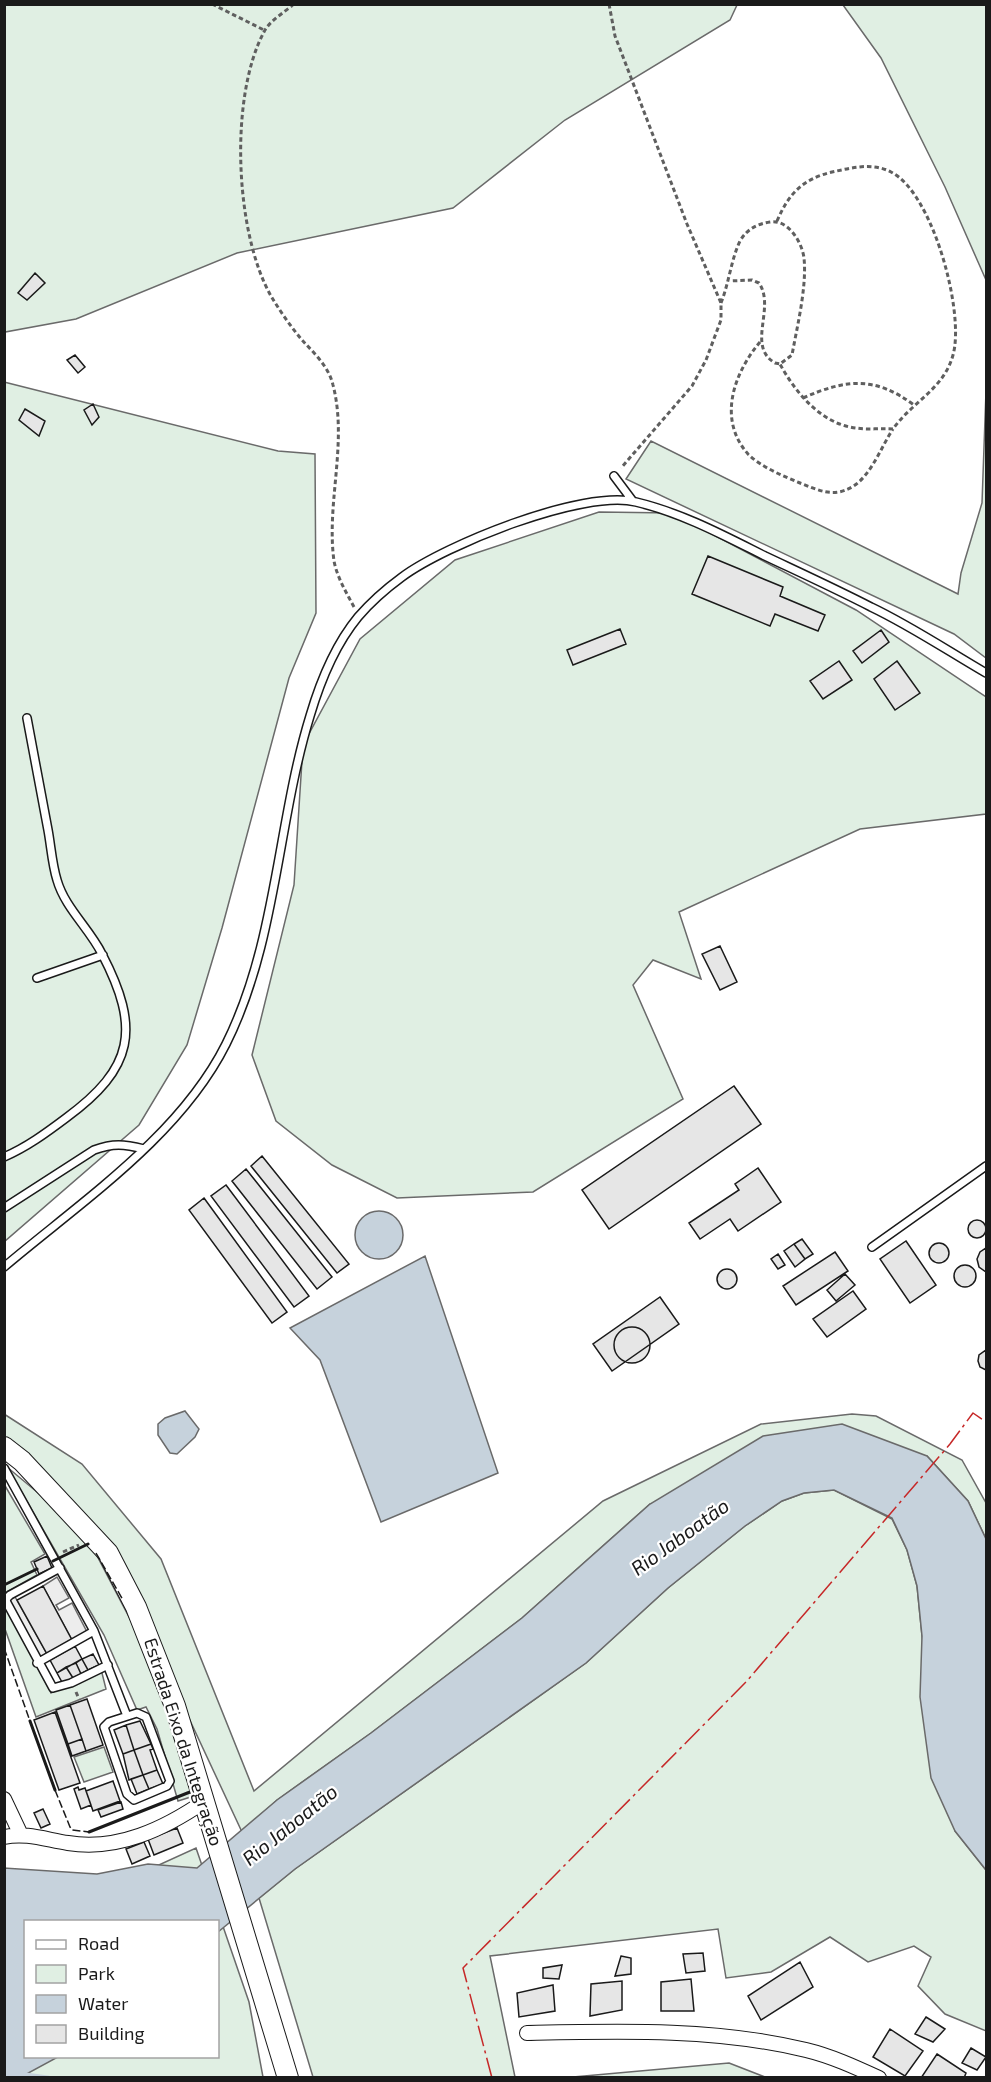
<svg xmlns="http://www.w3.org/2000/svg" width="991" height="2082" font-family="'Exo 2',sans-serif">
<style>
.green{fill:#e0efe3;stroke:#6a6a6a;stroke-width:1.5}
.parking{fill:#ededed;stroke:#6a6a6a;stroke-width:1.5}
.water{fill:#c6d2dc;stroke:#6a6a6a;stroke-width:1.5}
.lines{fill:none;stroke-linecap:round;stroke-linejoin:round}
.stream{stroke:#c6d2dc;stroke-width:4.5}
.building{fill:#e6e6e6;stroke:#1a1a1a;stroke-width:1.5}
.service-casing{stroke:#1a1a1a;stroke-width:10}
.minor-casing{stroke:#1a1a1a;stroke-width:16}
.secondary-casing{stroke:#1a1a1a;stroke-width:22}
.path{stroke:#5f5f5f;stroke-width:3;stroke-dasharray:4.5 3;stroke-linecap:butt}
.service{stroke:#fff;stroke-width:7}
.minor{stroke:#fff;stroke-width:14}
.secondary{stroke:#fff;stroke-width:20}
.fence{stroke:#1a1a1a;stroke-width:1.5;stroke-dasharray:8 3;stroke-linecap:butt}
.wall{stroke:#1a1a1a;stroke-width:3}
.power{stroke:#c62828;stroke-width:1.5;stroke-dasharray:21 4.5 3 4.5;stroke-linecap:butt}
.labels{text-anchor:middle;stroke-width:4.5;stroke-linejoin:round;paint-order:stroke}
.street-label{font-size:18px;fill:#1a1a1a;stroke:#fff}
.water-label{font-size:20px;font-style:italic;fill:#1a1a1a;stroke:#fff}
</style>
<rect width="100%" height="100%" fill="#fff"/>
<path class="green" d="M 5,5 L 737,5 L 730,20 L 565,120 L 453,208 L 237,253 L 76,319 L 5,332 Z
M 843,5 L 986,5 L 986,280 L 945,187 L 881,58 Z
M 4,382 L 278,451 L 315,454 L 316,613 L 289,678 L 222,928 L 187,1045 L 139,1125 L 5,1241 Z
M 986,391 L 986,658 L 954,634 L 626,479 L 651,441 L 958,594 L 961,573 L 982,503 Z
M 599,512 L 672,513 L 856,610 L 986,697 L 986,814 L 860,829 L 679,912 L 701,979 L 653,960 L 633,985 L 683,1099 L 533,1192 L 397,1198 L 332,1165 L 276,1121 L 252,1055 L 294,885 L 303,745 L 360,639 L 455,560 Z
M 4,1414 L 82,1464 L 161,1559 L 254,1791 L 603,1501 L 761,1424 L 852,1414 L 876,1416 L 962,1460 L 986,1503 L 986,1539 L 968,1501 L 927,1456 L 650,1504 L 522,1618 L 371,1733 L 277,1800 L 242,1832 L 124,1579 L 5,1457 Z
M 7,1467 L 43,1497 L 96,1554 L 142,1642 L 197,1795 L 178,1801 L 157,1729 L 146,1707 L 137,1710 L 104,1635 Z
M 4,1484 L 45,1554 L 31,1562 L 37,1575 L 5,1593 Z
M 834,1490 L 892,1519 L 907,1550 L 917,1586 L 922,1636 L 955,1831 L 986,1870 L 986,2031 L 945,2014 L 918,1986 L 931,1957 L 914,1946 L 868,1962 L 830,1937 L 771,1972 L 726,1978 L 718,1929 L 490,1956 L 515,2077 L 313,2077 L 259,1898 L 295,1869 L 586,1663 L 668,1588 L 745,1526 L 782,1501 L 804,1493 Z
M 4,1600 L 51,1693 L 101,1669 L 106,1689 L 36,1717 L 5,1629 Z
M 104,1747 L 113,1772 L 84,1782 L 74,1757 Z
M 196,1848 L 249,2002 L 263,2077 L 5,2078 L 26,2056 L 218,2056 L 218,1922 L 36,1921 Z
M 729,2063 L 765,2077 L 573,2077 Z"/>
<path class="parking" d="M 57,1577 L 69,1598 L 56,1605 L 59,1610 L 72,1603 L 87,1632 L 72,1640 L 43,1586 Z
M 14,1595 L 48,1656 L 37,1662 L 5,1600 Z"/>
<path class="water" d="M355 1235a24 24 0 1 1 48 0a24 24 0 1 1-48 0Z
M 425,1256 L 498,1473 L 381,1522 L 320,1360 L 290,1328 Z
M 185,1411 L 199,1429 L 195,1437 L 177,1454 L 170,1453 L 158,1435 L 158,1424 L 165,1418 Z
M 842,1424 L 927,1456 L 968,1501 L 986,1539 L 986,1870 L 955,1831 L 931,1778 L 920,1697 L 922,1636 L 917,1586 L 907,1550 L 892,1518 L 834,1490 L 804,1493 L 782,1501 L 745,1526 L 668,1588 L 586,1663 L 295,1869 L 218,1932 L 218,1922 L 26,1922 L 26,2056 L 58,2057 L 21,2077 L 5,2077 L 4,1868 L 97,1874 L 148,1864 L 197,1868 L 277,1800 L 371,1733 L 522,1618 L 650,1504 L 763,1436 Z"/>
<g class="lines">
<path class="stream" d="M 21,2074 L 49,2078
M 313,2078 L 317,2078"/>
</g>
<path class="building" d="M 35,273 L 45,283 L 27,300 L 18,293 Z
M 75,355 L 85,367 L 78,373 L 67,360 Z
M 93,404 L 99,417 L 92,425 L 84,410 Z
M 25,409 L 45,421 L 39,436 L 19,420 Z
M 708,556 L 783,587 L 780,596 L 825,615 L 818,631 L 775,614 L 770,626 L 692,594 Z
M 620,629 L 626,644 L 573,665 L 567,650 Z
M 881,630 L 889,642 L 862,663 L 853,651 Z
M 839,661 L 852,680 L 823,699 L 810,681 Z
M 897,661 L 920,693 L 895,710 L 874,679 Z
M 720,946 L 737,982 L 720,990 L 702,954 Z
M 734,1086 L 761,1124 L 609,1229 L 582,1190 Z
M 262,1156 L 349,1264 L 337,1273 L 251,1166 Z
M 758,1168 L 781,1202 L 738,1231 L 730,1219 L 700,1239 L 689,1223 L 739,1190 L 735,1184 Z
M 246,1169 L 332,1277 L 317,1289 L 232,1181 Z
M 226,1185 L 309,1296 L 294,1307 L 211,1196 Z
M 204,1198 L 287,1312 L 272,1323 L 189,1210 Z
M968 1229a9 9 0 1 1 18 0a9 9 0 1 1-18 0Z
M 802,1239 L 813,1254 L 805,1259 L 794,1244 Z
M 906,1241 L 936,1285 L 910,1303 L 880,1259 Z
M929 1253a10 10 0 1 1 20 0a10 10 0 1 1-20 0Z
M 794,1244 L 805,1259 L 795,1267 L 784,1251 Z
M 986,1248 L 986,1272 L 979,1267 L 977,1259 L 980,1252 Z
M 835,1252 L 848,1271 L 796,1305 L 783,1286 Z
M 778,1254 L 785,1265 L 778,1269 L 771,1259 Z
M954 1276a11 11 0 1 1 22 0a11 11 0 1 1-22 0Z
M717 1279a10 10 0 1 1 20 0a10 10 0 1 1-20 0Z
M 845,1274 L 855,1285 L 836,1301 L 827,1290 Z
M 853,1291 L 866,1309 L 827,1337 L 813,1319 Z
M 660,1297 L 679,1324 L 612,1371 L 593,1344 Z
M614 1345a18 18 0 1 1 36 0a18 18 0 1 1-36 0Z
M 986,1350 L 986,1370 L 980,1367 L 978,1361 L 979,1355 Z
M 47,1556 L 52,1568 L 39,1574 L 34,1562 Z
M 43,1586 L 72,1640 L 47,1654 L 17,1600 Z
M 75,1646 L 82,1659 L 57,1673 L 50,1660 Z
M 93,1654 L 99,1665 L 88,1670 L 82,1659 Z
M 82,1659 L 88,1670 L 81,1674 L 76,1663 Z
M 76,1663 L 81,1674 L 73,1678 L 66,1667 Z
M 66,1667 L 73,1678 L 63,1684 L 57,1673 Z
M 87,1699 L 103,1745 L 72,1756 L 56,1710 Z
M 70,1705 L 82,1739 L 68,1744 L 56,1710 Z
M 55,1712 L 80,1783 L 59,1790 L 34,1720 Z
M 140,1721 L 151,1744 L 134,1750 L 126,1725 Z
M 126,1725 L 134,1750 L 123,1754 L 114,1730 Z
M 82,1739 L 86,1751 L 72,1756 L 68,1744 Z
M 151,1744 L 153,1749 L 150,1750 L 157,1770 L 143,1775 L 134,1750 Z
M 134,1750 L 143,1775 L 129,1780 L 123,1754 Z
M 157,1770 L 163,1784 L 149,1789 L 143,1775 Z
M 143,1775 L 149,1789 L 137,1794 L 131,1779 Z
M 113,1781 L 120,1801 L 93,1811 L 86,1791 Z
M 78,1787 L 79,1790 L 85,1788 L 91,1805 L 81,1809 L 74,1789 Z
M 121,1802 L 123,1809 L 101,1817 L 98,1810 Z
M 43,1809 L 50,1824 L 41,1828 L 34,1813 Z
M 177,1828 L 183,1843 L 154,1855 L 148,1839 Z
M 144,1842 L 150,1856 L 132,1864 L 126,1849 Z
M 703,1953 L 705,1971 L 686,1973 L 683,1954 Z
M 621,1956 L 631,1958 L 631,1974 L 615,1976 Z
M 800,1962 L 813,1987 L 761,2020 L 748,1996 Z
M 562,1965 L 559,1979 L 543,1978 L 543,1968 Z
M 691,1979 L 694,2011 L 661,2011 L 661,1982 Z
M 622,1981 L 622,2010 L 590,2016 L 591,1984 Z
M 553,1985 L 555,2011 L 519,2017 L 517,1993 Z
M 926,2017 L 945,2029 L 933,2042 L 915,2034 Z
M 890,2029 L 923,2051 L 905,2076 L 873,2057 Z
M 971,2048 L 986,2057 L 977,2070 L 962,2063 Z
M 937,2054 L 966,2073 L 964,2078 L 921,2078 Z"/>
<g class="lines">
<g class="service-casing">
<path id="service" d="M 614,476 L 632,500
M 37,978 L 103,955
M 4,1157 C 27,1147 46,1133 66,1118 C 134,1068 141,1029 102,954 C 89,928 65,908 57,880 C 52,864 51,846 48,830 C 41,793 34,755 27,718
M 4,1208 L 94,1150 C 113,1143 124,1144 144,1149
M 872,1247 L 986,1166
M 4,1267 C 82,1201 180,1136 226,1044 C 277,942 277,823 310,716 C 320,682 335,645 358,617 C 370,603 387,588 402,577 C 445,545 583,489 636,502 C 682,513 723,535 765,556 C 801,573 836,589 871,607 C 911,626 948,651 986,673
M 4,1468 L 94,1631 L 127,1716
M 60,1568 L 10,1595 L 6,1599 L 7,1603 L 53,1688 L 71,1683 L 108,1665
M 37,1663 L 94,1631
M 137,1713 L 146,1717 L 170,1781 L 167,1786 L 134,1800 L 127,1794 L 104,1727 L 109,1722 Z"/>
</g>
<g class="minor-casing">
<path id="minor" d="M 4,1799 L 21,1835
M 4,1837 C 26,1832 47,1840 68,1843 C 118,1851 164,1829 205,1801
M 527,2033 C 619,2031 716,2028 806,2050 C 831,2056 855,2067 879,2078"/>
</g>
<g class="secondary-casing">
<path id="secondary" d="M 4,1447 L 22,1461 L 108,1553 L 136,1607 L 175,1706 L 288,2078"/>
</g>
<path class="path" d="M 212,4 L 264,30
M 294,4 C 285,12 269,21 264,32 C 229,97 235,233 271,296 C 280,311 291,327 302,340 C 314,353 329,367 333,385 C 348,443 326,503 334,561 C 337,577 346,592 354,607
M 609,4 L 615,36 L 687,224 L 721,303 L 721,320 L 706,360 L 692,386 L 621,468
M 777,221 C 789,193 803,179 832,172 C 851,168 872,162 891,172 C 933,193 965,313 953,355 C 944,389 912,402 893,429 C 881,428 868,430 856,428 C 821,424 795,392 780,364
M 721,303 C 729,283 731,260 740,241 C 747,229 757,224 770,222 C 788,219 802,242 804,258 C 807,287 797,327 792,355 L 780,364 L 775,363 C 746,346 776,308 759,283 L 752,280 L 730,281
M 760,342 C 734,373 717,419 748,454 C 761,467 783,476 800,483 C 818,490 833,498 852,487 C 871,476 881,447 893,429
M 803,398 C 846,379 875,376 914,405
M 63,1552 L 79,1545
M 76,1692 L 79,1699"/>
<use href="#service" class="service"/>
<use href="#minor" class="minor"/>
<use href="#secondary" class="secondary"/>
<path class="fence" d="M 96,1553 L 123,1600
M 4,1648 L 30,1721
M 55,1790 L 70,1827 L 72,1830 L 89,1832"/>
<path class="wall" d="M 53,1561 L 88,1544
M 4,1585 L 37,1569
M 30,1721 L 55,1790
M 89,1832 L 195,1790"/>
<path class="power" d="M 492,2078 L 463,1968 L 746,1682 L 950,1444 L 973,1413 L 986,1422"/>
</g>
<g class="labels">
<g class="street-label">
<text transform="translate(183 1742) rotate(72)" y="6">Estrada Eixo da Integração</text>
</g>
<g class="water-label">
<text transform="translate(680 1537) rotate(-36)" y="7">Rio Jaboatão</text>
<text transform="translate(290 1825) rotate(-39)" y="7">Rio Jaboatão</text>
</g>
</g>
<rect width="991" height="2082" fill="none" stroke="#1a1a1a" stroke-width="12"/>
<rect x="24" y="1920" width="195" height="138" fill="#ffffff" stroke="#a3a3a3" stroke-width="1.5"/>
<rect x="36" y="1940" width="30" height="9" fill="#ffffff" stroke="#a3a3a3" stroke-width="1.5"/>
<text x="78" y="1950" font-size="18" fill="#1a1a1a">Road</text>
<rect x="36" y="1965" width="30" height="18" fill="#e0efe3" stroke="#a3a3a3" stroke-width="1.5"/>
<text x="78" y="1980" font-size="18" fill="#1a1a1a">Park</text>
<rect x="36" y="1995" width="30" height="18" fill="#c6d2dc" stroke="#a3a3a3" stroke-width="1.5"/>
<text x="78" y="2010" font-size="18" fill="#1a1a1a">Water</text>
<rect x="36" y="2025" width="30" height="18" fill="#e6e6e6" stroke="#a3a3a3" stroke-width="1.5"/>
<text x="78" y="2040" font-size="18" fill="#1a1a1a">Building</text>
</svg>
